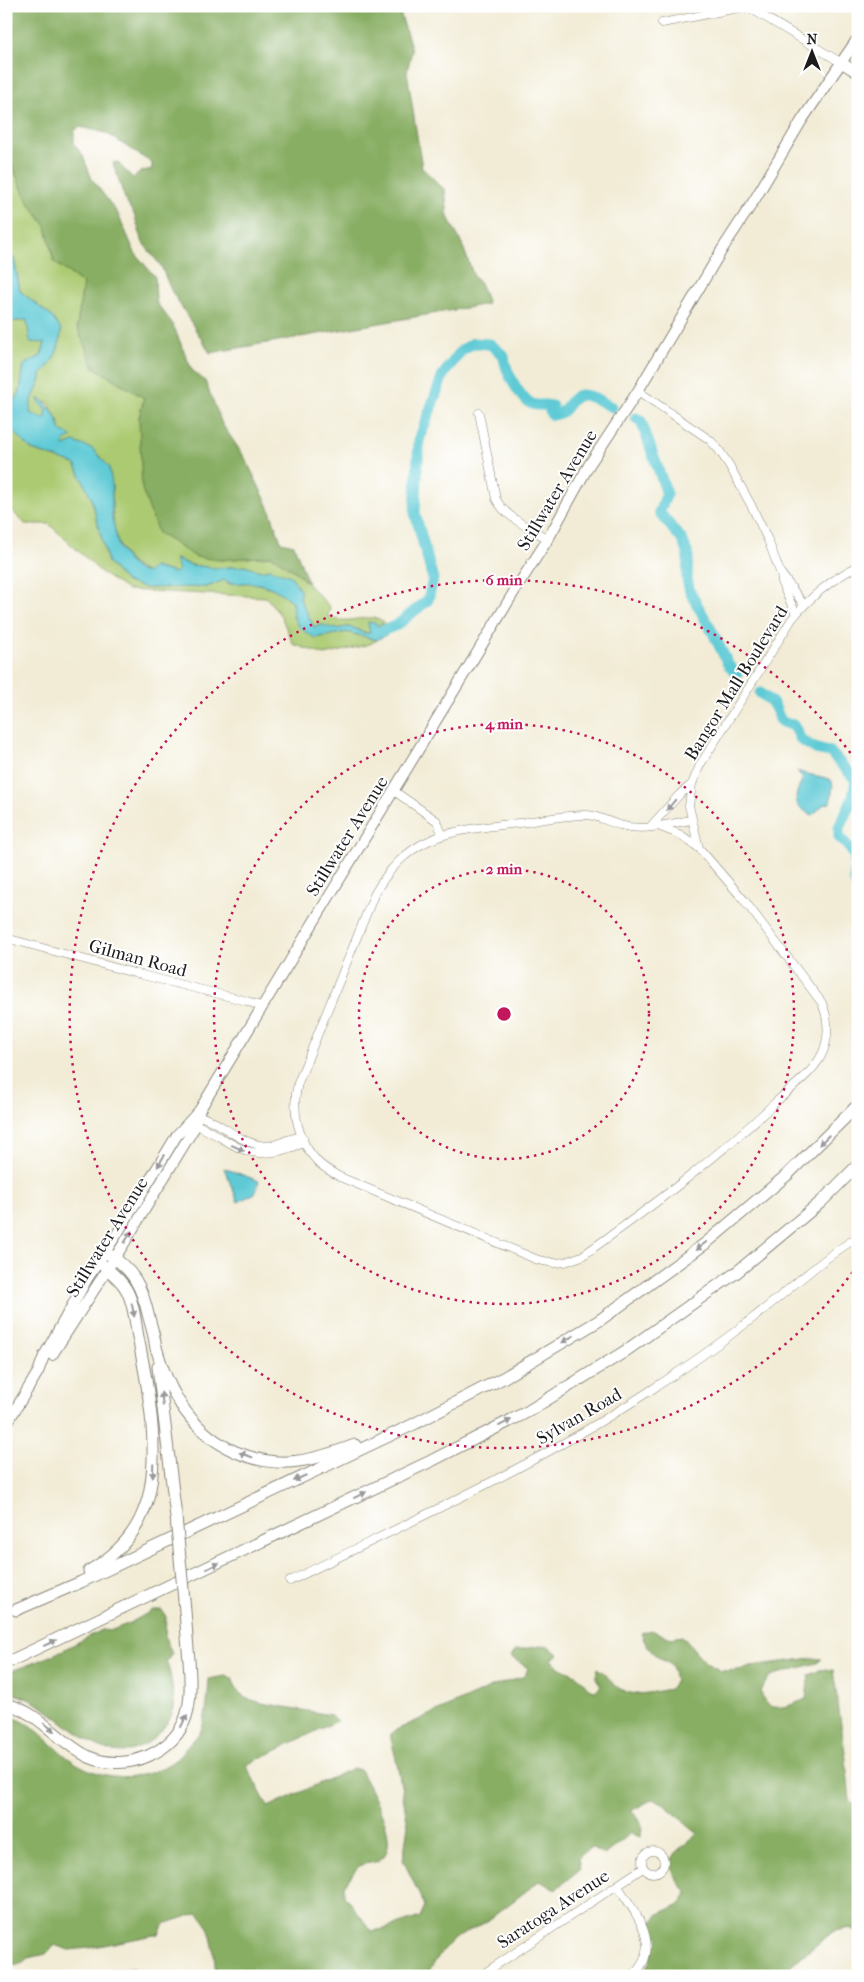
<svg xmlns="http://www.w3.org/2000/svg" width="864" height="1982" font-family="'IM FELL French Canon',serif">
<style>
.green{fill:#abca71;stroke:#647346}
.forest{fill:#88ae63;stroke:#526540}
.water{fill:#5ecad5;stroke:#3d7378}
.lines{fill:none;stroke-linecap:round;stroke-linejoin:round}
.river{stroke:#5ecad5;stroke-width:11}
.minor-casing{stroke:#878479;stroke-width:9}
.major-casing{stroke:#878479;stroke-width:12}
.highway-casing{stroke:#878479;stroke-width:13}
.minor{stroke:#fff;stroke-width:8}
.major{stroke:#fff;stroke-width:10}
.highway{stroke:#fff;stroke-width:11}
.highway-bridge-casing{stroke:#878479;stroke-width:13;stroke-linecap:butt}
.highway-bridge{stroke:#fff;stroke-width:11}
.oneway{fill:#999}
.ring{fill:none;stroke:#c2185b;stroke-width:2.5;stroke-dasharray:2.5 5}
.labels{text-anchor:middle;stroke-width:4;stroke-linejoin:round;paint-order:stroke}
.street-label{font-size:18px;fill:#1c1c1c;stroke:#fff}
.centre{fill:#c2185b;stroke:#fff;stroke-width:2.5}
.ring-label{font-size:15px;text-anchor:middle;font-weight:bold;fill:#c2185b;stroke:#fff;stroke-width:4;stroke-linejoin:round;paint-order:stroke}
</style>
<rect width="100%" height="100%" fill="#fff"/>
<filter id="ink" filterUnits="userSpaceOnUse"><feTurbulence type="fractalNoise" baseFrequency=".02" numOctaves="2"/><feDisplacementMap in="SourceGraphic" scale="10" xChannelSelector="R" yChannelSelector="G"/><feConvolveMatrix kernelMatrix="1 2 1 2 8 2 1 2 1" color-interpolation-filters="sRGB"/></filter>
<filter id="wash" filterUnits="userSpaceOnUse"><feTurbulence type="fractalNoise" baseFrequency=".0096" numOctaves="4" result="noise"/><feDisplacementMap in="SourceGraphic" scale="20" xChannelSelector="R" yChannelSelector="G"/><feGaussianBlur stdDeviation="1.12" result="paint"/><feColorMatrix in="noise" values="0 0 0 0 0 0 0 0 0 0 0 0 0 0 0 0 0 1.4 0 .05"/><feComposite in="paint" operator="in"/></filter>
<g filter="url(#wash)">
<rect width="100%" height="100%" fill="#f2ecd6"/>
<path class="green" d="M 6,131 L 11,163 L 27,200 L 46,226 L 54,262 L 83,283 L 77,327 L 94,367 L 144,398 L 139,418 L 220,560 L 272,556 L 296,572 L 330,607 L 328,616 C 350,629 374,606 388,627 L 386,628 L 381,624 L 383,628 L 377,624 L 368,622 L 370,633 L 363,633 L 357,629 L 348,627 L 335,629 L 322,625 L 314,627 L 300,599 L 300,590 L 269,569 L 260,571 L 248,566 L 215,568 L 191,565 L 176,559 L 180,569 L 174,573 L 153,567 L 148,573 C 111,560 112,517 112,484 L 64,446 L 59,422 L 49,404 L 39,399 L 39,402 L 47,410 L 46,419 L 29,413 L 31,402 L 41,379 L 41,375 C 53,363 61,347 61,330 L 51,316 L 20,291 L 14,258 L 6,250 Z
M 27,320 L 45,343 L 41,356 L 24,365 L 20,392 L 11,406 L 6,403 L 6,322 Z
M 6,424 L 32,450 L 75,464 L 91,497 L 108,563 L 126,582 L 207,587 L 224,580 L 229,584 L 251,582 L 279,590 L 292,602 L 293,618 L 315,638 L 347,632 L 377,640 L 370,644 L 325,655 L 293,644 L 281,616 L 266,597 L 127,590 L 102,573 L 49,524 L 25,524 L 6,505 Z"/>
<path class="forest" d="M 6,6 L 398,6 L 412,50 L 407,72 L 422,168 L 445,190 L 448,217 L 462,244 L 474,277 L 481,285 L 488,304 L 210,353 L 171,290 L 161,266 L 143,243 L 134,214 L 126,202 L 113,163 L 117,162 L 133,178 L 142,171 L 152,169 L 152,163 L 106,133 L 80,127 L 74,131 L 74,144 L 82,154 L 92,179 L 118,214 L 135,253 L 155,277 L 156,302 L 172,323 L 192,370 L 205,381 L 222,424 L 245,458 L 268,505 L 281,542 L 294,545 L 308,583 L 296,572 L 272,556 L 220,560 L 196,557 L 158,533 L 142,489 L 139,418 L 144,398 L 94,367 L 77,327 L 83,283 L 54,262 L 46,226 L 27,200 L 11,163 L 6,131 Z
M 153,1610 L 162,1610 L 166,1617 L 165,1637 L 172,1654 L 166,1662 C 172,1675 172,1688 174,1702 C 176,1713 164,1728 157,1735 C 101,1789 60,1696 6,1693 L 6,1673 L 49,1657 L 102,1630 L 112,1630 L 130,1623 Z
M 651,1630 L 671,1638 L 682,1636 L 706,1663 L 721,1671 L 739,1670 L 751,1666 L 812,1658 L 822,1659 L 817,1663 L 770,1676 L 760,1691 C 762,1695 764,1700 766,1703 C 777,1713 795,1703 806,1699 L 809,1675 L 825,1669 L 833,1670 L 846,1759 L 850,1801 L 858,1808 L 858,1933 L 850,1928 L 834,1931 L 792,1964 L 782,1976 L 751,1976 L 746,1969 C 728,1978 701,1980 684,1971 L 678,1976 L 639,1976 C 656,1957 655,1947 650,1923 L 659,1914 L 682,1903 L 687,1893 L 674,1875 L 670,1863 L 677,1851 L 698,1833 L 661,1802 L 653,1799 L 631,1811 C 640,1819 645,1824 640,1837 L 631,1833 L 604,1855 L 591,1847 L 578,1858 L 580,1869 L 556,1889 L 539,1881 L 486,1922 L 454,1939 L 440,1954 L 426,1976 L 216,1976 C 214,1956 214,1927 198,1913 L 164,1924 L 159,1934 L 89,1948 L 69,1950 L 54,1945 L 46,1954 L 29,1958 L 20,1964 L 6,1965 L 6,1715 C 41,1724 52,1751 81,1766 C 111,1782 148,1780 175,1760 C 180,1757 184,1750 188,1746 C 192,1741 200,1734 202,1728 C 207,1712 208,1695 209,1679 L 224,1676 L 232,1678 L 236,1688 L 245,1698 L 262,1703 L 331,1715 L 337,1721 L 246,1765 L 268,1807 L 353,1768 L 360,1770 C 369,1789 404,1842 380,1860 C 374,1864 364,1862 358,1867 C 354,1871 348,1881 344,1886 L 344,1895 L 372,1931 L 384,1929 L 420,1917 L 425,1906 L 403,1860 L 408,1825 L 397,1763 L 390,1735 L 396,1730 L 494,1686 L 525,1676 L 528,1668 L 511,1657 L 516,1650 L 547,1645 L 559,1655 L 551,1659 C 560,1672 571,1670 580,1678 C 587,1685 585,1687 595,1691 L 601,1686 L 596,1678 L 597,1668 C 605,1673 608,1678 614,1684 C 629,1700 651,1692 670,1689 L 675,1682 L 672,1665 C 655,1657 647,1650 641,1633 Z"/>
<path class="water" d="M 6,250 L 14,258 L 20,291 L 51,316 L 61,329 C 61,347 53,363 41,375 L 41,379 L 31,402 L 30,413 L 45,419 L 47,410 L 39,402 L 38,398 C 51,406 57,417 61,431 L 72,437 L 64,441 L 64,446 L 74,442 L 93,449 L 109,467 L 112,484 L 112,517 L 119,548 L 128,561 L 138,570 L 148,573 L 153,567 L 175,573 L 179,569 L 175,559 L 191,565 L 215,568 L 248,566 L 260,571 L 269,569 L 291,576 L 300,590 L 300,599 L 314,627 L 322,625 L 335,629 L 348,627 L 357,629 L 363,633 L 370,633 L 368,622 L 375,623 L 382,628 L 381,623 L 393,631 L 377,640 L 347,632 L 315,638 C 297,627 294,624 292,602 C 280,591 268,584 251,583 C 241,582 232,586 224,580 L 207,587 L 146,588 L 126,582 L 108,563 L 91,497 L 75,464 L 32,450 L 6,424 L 9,411 L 6,408 L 6,403 L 11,406 L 20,392 L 24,365 L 41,356 L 45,343 L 30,342 L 27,320 L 6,322 Z
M 797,771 C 809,776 820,775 831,780 L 833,786 L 830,803 L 823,805 L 813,815 C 791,806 794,797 803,778 Z
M 224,1168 L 259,1181 L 255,1193 L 238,1202 Z"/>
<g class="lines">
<path class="river" d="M 636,418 L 641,421 L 667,494 L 659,512 L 683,541 L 688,555 L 687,579 L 690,592 L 713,633 L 729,666 L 737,674
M 377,633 L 397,625 L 428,600 L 433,579 L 415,513 L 419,440 L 443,375 L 461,351 L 473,343 L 490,344 L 504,356 C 505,370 519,398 532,404 C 539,407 545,403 552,406 L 550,412 L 552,415 C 569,414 567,397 581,395 C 590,394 603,403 612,407
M 760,693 C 764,696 770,700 773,704 C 781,714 774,723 794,725 L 801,740 L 816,749 L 830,752 L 856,780 L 853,798 L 839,827 L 839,837 C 844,842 852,849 854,856 C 858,867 851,879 858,889"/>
</g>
</g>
<g filter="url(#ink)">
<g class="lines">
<g class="minor-casing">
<path id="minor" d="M 662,23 L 743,7 L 753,10 L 842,63
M 638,391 L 710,440 L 719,450 L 729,465 L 751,505 L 768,540 L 780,572 L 804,605
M 479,413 L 496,499 C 506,518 530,528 548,539
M 781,574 L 782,584 L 796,614
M 394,791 L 437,821 L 442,834
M 691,820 C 668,824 643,832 620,825 C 608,822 599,816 587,815 C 564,815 541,820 519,823 C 454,831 409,831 374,895 L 298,1083 C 291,1109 298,1142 317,1161 C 323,1168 332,1172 340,1177 L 538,1260 L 555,1263 L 565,1262 L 582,1256 C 650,1208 717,1158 777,1101 C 791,1088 810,1075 820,1058 C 830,1040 829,1020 822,1003 L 744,900 L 699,848 L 689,806 L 692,784 L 700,765 L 792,619 C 810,597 832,579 858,566
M 658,826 L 681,835 L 699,848
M 650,827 L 680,794 L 692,784
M 6,938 L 134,973 L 247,1001 L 262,1007
M 196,1115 C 219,1120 235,1140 259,1145 C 278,1149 289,1135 303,1138
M 193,1123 C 239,1144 246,1166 301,1144 L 303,1138
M 290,1581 C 411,1521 535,1466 648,1392 C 684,1369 719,1344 753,1318 C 788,1291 820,1260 858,1237
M642 1862a11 11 0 1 1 22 0a11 11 0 1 1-22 0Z
M 617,1885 C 635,1913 665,1947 632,1976
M 110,1976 L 136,1974 L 142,1976
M 480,1976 L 643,1868"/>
</g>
<g class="major-casing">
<path id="major" d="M 842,63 L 858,73
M 52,1355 L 125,1242 L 196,1125 L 196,1115
M 6,1425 L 38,1372 L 44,1356 L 87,1279 L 117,1234 L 177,1135 L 199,1111 L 517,587 L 548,539 L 589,465 L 638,391 L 723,248 L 755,199 L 802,120 L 858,38"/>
</g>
<g class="highway-casing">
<path id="highway" d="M 105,1252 C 134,1269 142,1287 149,1318 C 152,1328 155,1338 156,1349
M 155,1343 C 167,1390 190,1432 236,1452 C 253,1459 270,1463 288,1462 C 311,1461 334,1453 355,1445
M 158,1367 L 176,1517
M 89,1571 C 113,1557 134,1537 144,1510 C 163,1463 148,1386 138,1337 C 135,1321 134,1303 126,1289 C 120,1278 108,1270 99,1262
M 16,1610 L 81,1582 L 412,1425 L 503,1378 L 600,1320 L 706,1243 L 787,1175 L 858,1105
M 6,1663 L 431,1461 L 527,1412 L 624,1352 L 737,1272 L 821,1202 L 858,1165
M 6,1704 C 40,1712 59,1743 89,1757 C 107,1765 130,1764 148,1756 C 192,1736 192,1702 189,1660 C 187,1640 186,1620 184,1600"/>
</g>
<use href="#minor" class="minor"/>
<use href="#major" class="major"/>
<use href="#highway" class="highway"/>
<g class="highway-bridge-casing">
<path id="highway-bridge" d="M 176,1517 L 184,1600"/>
</g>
<use href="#highway-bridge" class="highway-bridge"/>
</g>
<defs><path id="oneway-solid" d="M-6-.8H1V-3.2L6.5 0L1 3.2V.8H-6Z" transform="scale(1.25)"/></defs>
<g class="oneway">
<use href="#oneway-solid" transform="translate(671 805) rotate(130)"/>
<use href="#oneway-solid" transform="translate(824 1140) rotate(136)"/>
<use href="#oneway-solid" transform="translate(238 1148) rotate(25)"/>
<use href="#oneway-solid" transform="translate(161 1161) rotate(121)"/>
<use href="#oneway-solid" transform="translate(128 1237) rotate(-59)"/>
<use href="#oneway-solid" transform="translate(701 1246) rotate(143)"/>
<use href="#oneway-solid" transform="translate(133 1310) rotate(79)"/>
<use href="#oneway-solid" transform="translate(568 1339) rotate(149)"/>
<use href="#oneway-solid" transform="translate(162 1399) rotate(-97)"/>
<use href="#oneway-solid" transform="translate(505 1423) rotate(-27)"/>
<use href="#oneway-solid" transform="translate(246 1455) rotate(-161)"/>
<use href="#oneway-solid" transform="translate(153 1471) rotate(92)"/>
<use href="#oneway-solid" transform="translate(300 1478) rotate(155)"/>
<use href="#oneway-solid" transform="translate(360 1495) rotate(-26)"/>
<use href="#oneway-solid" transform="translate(213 1566) rotate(-26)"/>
<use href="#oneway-solid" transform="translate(50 1643) rotate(-25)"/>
<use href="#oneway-solid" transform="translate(184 1721) rotate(-63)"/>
<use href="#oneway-solid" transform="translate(49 1727) rotate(39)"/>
</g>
</g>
<g class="ring">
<circle cx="504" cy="1014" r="145"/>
<circle cx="504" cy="1014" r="290"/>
<path d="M857 1266A434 434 0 1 1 857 762"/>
</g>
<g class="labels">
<g class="street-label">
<text transform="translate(557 490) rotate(-59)" y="6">Stillwater Avenue</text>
<text transform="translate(736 683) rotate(-58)" y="6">Bangor Mall Boulevard</text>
<text transform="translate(347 836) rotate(-58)" y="6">Stillwater Avenue</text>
<text transform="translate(138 958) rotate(15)" y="6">Gilman Road</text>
<text transform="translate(107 1237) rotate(-58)" y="6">Stillwater Avenue</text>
<text transform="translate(579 1416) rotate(-30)" y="6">Sylvan Road</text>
<text transform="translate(553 1909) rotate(-33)" y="6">Saratoga Avenue</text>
</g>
</g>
<circle cx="504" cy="1014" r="8" class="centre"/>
<g class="ring-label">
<text x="504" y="585">6 min</text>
<text x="504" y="729">4 min</text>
<text x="504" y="874">2 min</text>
</g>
<rect width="864" height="1982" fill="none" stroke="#fff" stroke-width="25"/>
<g transform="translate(812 52)" stroke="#ffffff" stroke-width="4" paint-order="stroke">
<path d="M0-4L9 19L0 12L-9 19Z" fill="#1c1c1c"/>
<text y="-8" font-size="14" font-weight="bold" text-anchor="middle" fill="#1c1c1c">N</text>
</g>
</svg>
